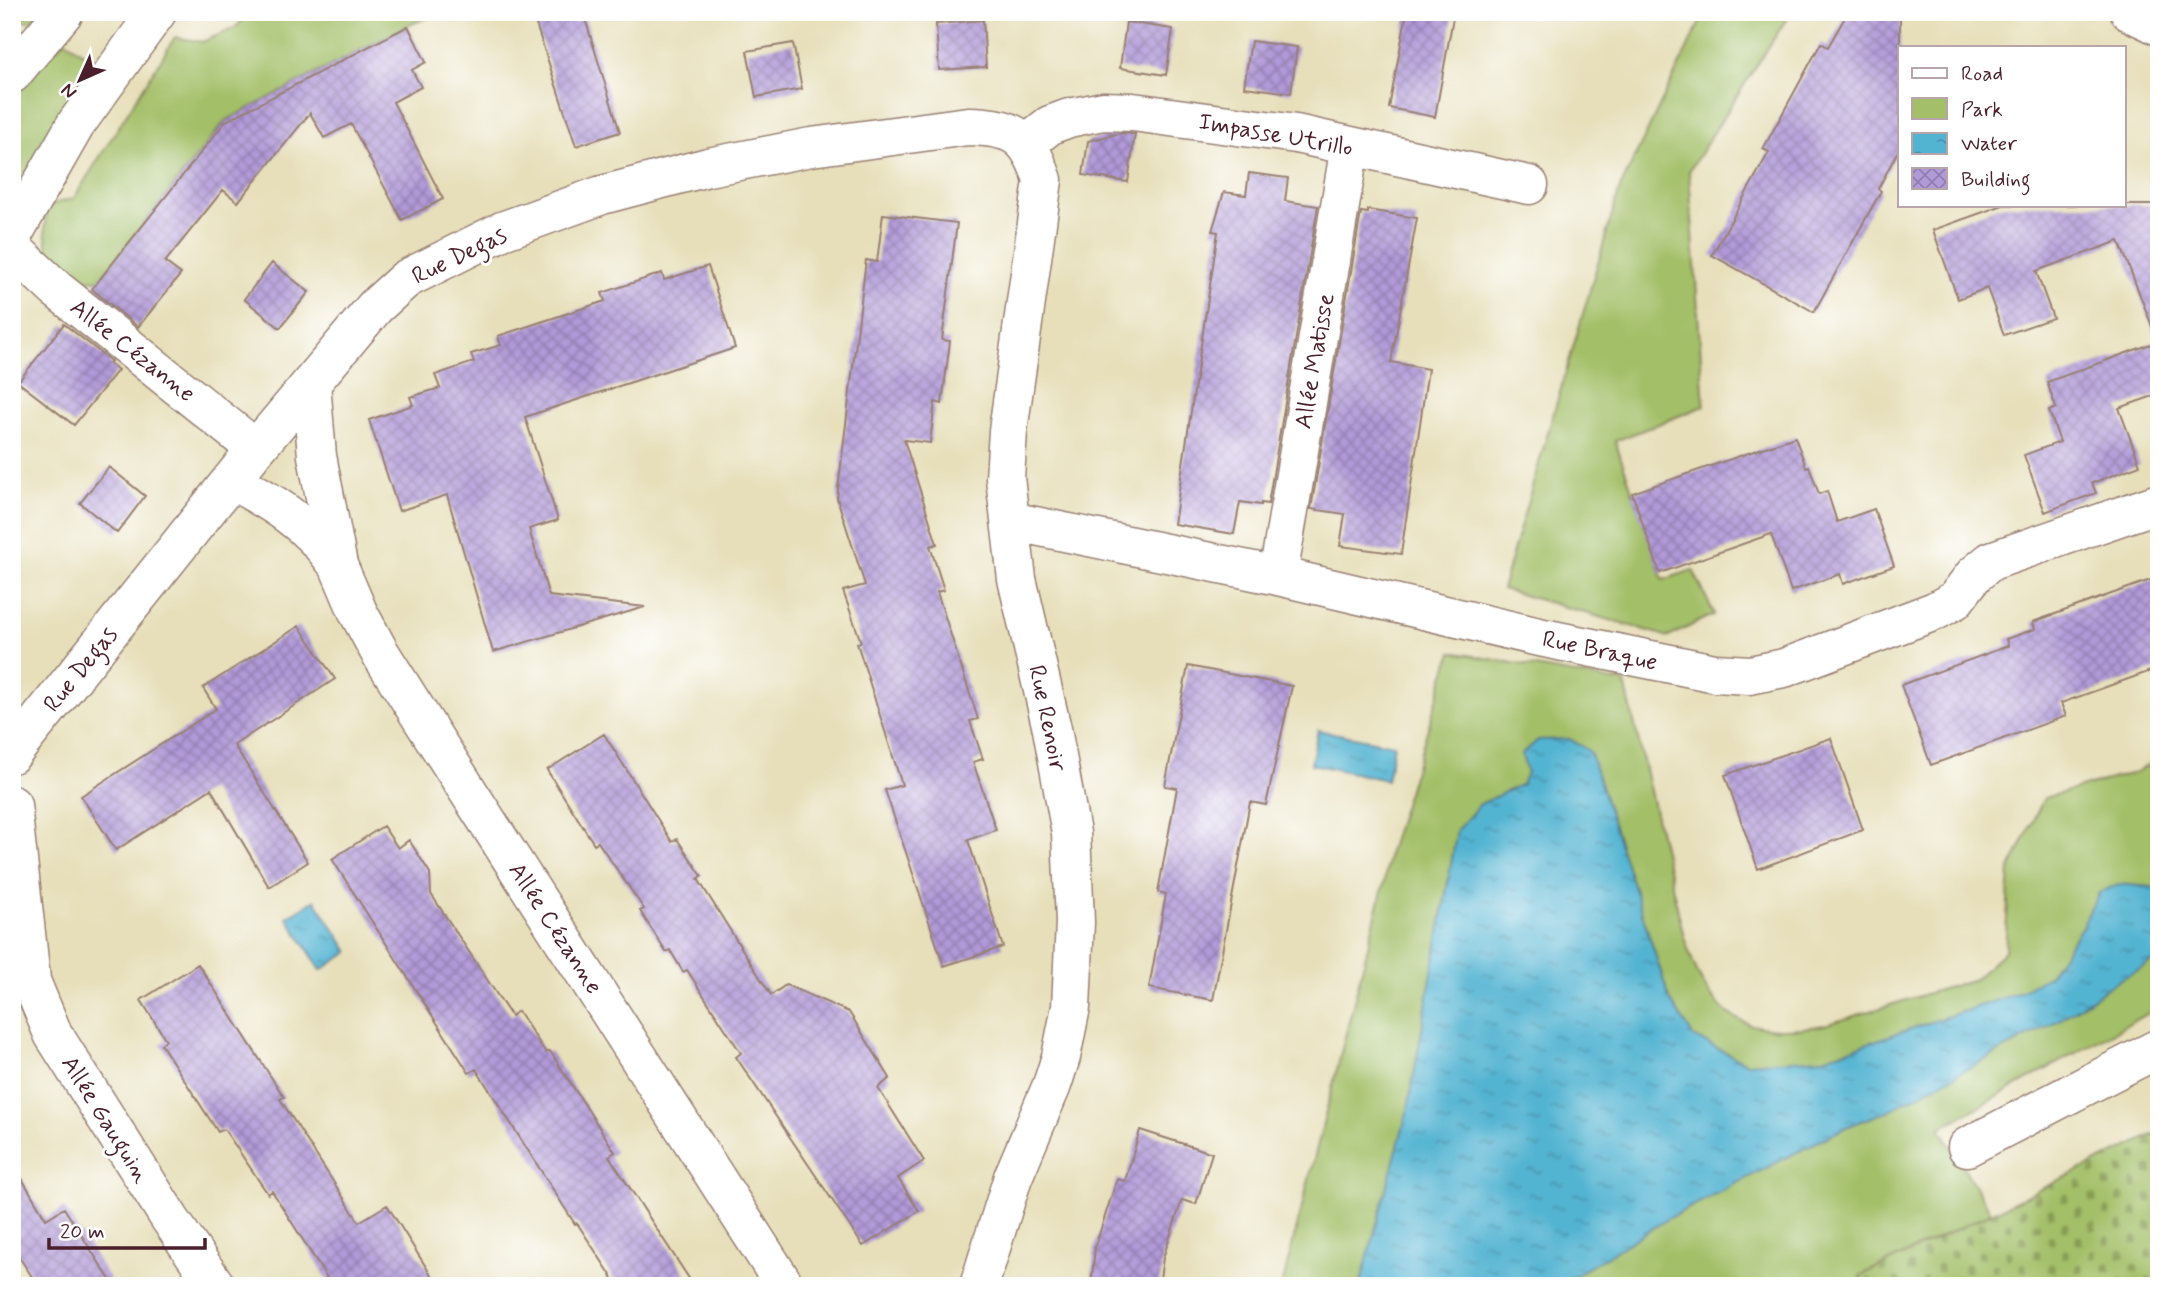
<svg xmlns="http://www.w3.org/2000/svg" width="2171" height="1298" font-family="Mynerve,sans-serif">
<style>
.green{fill:#a3bf67;stroke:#766f49;stroke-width:2}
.cemetery{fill:url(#cemetery-stones);stroke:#766f49;stroke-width:2}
.water{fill:url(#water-ripples);stroke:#4e6a7e;stroke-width:2}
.building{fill:url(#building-cross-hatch)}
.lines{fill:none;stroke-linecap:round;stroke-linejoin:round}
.street-casing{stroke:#987f72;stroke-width:41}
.secondary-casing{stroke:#987f72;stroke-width:41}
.street{stroke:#fff;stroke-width:38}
.secondary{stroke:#fff;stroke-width:38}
.labels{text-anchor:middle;stroke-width:6;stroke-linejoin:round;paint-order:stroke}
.street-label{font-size:24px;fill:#4a1f2b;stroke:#fff}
</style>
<defs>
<pattern id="cemetery-stones" width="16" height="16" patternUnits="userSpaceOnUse" patternTransform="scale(1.75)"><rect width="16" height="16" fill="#a3bf67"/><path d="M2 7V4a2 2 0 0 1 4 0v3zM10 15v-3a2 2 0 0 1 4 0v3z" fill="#879b55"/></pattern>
<pattern id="water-ripples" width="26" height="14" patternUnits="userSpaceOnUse" patternTransform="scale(1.75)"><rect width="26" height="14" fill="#53b4d2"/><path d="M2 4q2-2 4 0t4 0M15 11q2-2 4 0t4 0" fill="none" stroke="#4792ab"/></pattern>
<pattern id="building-cross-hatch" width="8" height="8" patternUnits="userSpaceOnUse" patternTransform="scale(1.75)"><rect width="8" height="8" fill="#b19ad8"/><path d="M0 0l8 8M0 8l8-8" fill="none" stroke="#927daf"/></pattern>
</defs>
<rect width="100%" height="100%" fill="#fff"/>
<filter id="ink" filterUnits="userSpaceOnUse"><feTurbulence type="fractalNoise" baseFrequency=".0143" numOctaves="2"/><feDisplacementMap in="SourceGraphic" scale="14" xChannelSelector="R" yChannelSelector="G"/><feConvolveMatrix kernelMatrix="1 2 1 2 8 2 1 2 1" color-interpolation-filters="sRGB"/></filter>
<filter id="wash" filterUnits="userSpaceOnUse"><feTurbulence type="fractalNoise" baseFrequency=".00686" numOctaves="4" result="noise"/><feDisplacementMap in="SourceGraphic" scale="28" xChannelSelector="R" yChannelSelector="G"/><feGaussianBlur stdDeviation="1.57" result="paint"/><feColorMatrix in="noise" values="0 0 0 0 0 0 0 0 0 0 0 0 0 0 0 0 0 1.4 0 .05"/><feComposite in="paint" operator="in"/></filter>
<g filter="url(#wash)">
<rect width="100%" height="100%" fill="#e7dfba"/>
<path class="green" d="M 12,12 L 39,12 L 32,21 L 12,22 Z
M 251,12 L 440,12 L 407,26 L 225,121 L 99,280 L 78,279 L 49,257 L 45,231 L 47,206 L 74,198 L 175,37 L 202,42 L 235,28 Z
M 1705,12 L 1791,12 L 1689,171 L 1704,406 L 1615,441 L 1663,580 L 1693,570 L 1714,614 L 1669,637 L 1502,589 L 1620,188 Z
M 65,40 L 96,63 L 20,184 L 12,187 L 12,96 Z
M 1452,652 L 1625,683 L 1684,937 C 1709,1017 1741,1039 1825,1025 L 1975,979 L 2005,951 L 2010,869 L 2044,798 L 2136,772 L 2159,758 L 2159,1007 L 1940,1128 L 1991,1213 L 1860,1276 L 1865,1286 L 1282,1286 L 1384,883 L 1389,852 Z"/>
<path class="cemetery" d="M 2159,1132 L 2159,1286 L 1865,1286 L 1860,1276 Z"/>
<path class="water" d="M 1318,730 L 1394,745 L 1387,780 L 1311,764 Z
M 1570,739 L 1590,752 L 1670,1000 L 1694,1037 L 1747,1063 L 1823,1058 L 2018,993 L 2049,975 L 2081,928 L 2099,893 L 2118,884 L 2152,887 L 2159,891 L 2159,958 L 2114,983 L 2061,1019 L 1888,1111 L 1846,1127 L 1671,1217 L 1558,1286 L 1360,1286 L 1408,1109 L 1457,830 L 1480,804 L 1522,784 L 1527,773 L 1522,754 L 1538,740 Z
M 315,900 L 349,952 L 321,970 L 287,917 Z"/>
<g id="blocks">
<path class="building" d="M 532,12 L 583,12 L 620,132 L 576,146 Z
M 1407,12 L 1454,12 L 1435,117 L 1389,108 Z
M 1848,12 L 1900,12 L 1900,147 L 1878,189 L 1881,191 L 1814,312 L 1712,255 L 1769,152 L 1763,149 L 1796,89 L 1821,43 L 1828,47 Z
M 983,20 L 986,67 L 939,70 L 936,24 Z
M 1126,22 L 1173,29 L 1166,75 L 1120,68 Z
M 408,26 L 426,62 L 412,70 L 421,87 L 393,102 L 443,199 L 402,220 L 351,124 L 324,138 L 310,113 L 238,202 L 223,190 L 165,262 L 181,274 L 138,327 L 92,289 L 226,121 Z
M 1251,41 L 1297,47 L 1291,93 L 1244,87 Z
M 793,43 L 802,89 L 756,97 L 747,51 Z
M 1120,133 L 1135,134 L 1128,182 L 1083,175 L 1088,141 Z
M 1249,173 L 1288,178 L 1285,201 L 1318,206 L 1268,504 L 1261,503 L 1261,505 L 1240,502 L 1234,534 L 1174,524 L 1218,232 L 1212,231 L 1224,192 L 1246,195 Z
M 2003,205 L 2159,205 L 2159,334 L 2155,334 L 2119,241 L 2036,271 L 2053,318 L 2004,335 L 1987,288 L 1958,299 L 1933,230 Z
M 1368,210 L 1417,218 L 1391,362 L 1428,369 L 1401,554 L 1340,546 L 1345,514 L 1311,509 L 1361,212 L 1368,213 Z
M 883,214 L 957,223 L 942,340 L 950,341 L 942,404 L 935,402 L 930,443 L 904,440 L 937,544 L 930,546 L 944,590 L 937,592 L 978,719 L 970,721 L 983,759 L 973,762 L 996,830 L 968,840 L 1003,947 L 944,966 L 885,790 L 902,785 L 857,643 L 861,642 L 843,591 L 865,585 L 837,498 L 866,260 L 877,262 Z
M 272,263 L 309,292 L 280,328 L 244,299 Z
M 708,266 L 735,348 L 525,417 L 558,520 L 529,529 L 549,596 L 645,607 L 493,652 L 447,495 L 399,511 L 369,420 L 413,405 L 410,397 L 440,388 L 435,375 L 474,362 L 471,354 L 501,345 L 498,336 L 605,301 L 602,293 L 662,273 L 664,280 Z
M 64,324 L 111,361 L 109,363 L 118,370 L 74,425 L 18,382 Z
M 2159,341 L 2159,394 L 2119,408 L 2140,465 L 2092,483 L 2096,493 L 2045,512 L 2024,455 L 2060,442 L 2049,411 L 2056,408 L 2047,382 Z
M 1795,437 L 1806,467 L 1809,466 L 1819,494 L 1827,491 L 1837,522 L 1874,509 L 1894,566 L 1843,584 L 1840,574 L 1791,591 L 1771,534 L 1660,573 L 1632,493 Z
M 109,467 L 145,496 L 117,533 L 80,503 Z
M 2159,577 L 2159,668 L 2061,703 L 2066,716 L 1931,765 L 1901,685 L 2008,646 L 2006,639 L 2035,629 L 2033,622 Z
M 299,626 L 335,679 L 234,745 L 308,862 L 269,887 L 211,789 L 116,850 L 81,796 L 216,709 L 203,688 Z
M 1188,666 L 1292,686 L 1266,805 L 1250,802 L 1213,1000 L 1149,988 L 1166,894 L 1158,892 L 1177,788 L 1165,786 Z
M 604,734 L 672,842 L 677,839 L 702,876 L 698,879 L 771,995 L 786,985 L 849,1012 L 890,1078 L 878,1088 L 924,1161 L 898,1178 L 919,1211 L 863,1246 L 736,1057 L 741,1053 L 687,970 L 683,972 L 670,950 L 666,952 L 640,911 L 644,909 L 598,842 L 594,844 L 547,770 Z
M 1831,738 L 1863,830 L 1758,869 L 1725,775 Z
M 383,826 L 398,848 L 409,840 L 430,873 L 431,894 L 511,1016 L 518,1011 L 546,1053 L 550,1051 L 615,1152 L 609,1156 L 694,1286 L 618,1286 L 577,1223 L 575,1224 L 476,1069 L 469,1073 L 332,859 Z
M 198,964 L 284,1097 L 280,1099 L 359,1222 L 387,1205 L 438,1286 L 332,1286 L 272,1191 L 268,1194 L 224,1129 L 218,1132 L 161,1044 L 166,1040 L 141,1000 Z
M 1140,1130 L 1212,1153 L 1196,1204 L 1182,1200 L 1163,1258 L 1159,1286 L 1091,1286 L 1095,1247 L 1117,1179 L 1125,1181 Z
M 12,1162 L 46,1219 L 64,1208 L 114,1286 L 38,1286 L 12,1246 Z"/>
</g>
</g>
<g filter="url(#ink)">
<use href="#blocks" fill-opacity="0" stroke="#987f72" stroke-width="2"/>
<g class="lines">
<g class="street-casing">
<path id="street" d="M 12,74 L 64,12
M 1027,143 L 1050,125 L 1069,118 L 1103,111 L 1133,112 L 1296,134 L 1529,185
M 12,236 L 76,124 L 157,12
M 12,248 L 56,289 L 256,449
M 311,383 L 317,456 L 338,565 L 358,612 L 379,651 L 434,738 L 785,1286
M 231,480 C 274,503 307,523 336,563
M 1011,521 L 1278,576 L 1539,637 L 1715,673 L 1750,675 L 1784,668 L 1935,611 L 1955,600 L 1974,575 L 1991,561 L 2159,503
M 1278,576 L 1350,146
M 12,754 L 256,449 L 375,307 L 406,279 L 502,231 L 602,195 L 708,167 L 811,147 L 968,126 C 1015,127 1028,136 1043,180 L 1008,431 L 1005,478 L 1017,579 L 1052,729 L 1071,833 L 1075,922 L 1071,1007 L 1061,1057 L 1052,1085 L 1013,1177 L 979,1286
M 12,805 L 31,979
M 12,950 L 31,981 L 53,1034 L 170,1219 L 216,1286
M 1967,1147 L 2159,1048"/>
</g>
<g class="secondary-casing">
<path id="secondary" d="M 2130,12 L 2159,26"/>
</g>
<use href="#street" class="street"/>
<use href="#secondary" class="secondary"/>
</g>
</g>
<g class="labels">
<g class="street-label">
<text transform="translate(1276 134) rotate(10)" y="8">Impasse Utrillo</text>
<text transform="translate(459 255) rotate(-26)" y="8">Rue Degas</text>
<text transform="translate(133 350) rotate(38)" y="8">Allée Cézanne</text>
<text transform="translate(1314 361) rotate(-80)" y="8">Allée Matisse</text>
<text transform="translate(1600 650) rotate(12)" y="8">Rue Braque</text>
<text transform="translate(80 669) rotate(-51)" y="8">Rue Degas</text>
<text transform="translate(1048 718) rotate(78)" y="8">Rue Renoir</text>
<text transform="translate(556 928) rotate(57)" y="8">Allée Cézanne</text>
<text transform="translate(106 1119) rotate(58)" y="8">Allée Gauguin</text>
</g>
</g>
<rect width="2171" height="1298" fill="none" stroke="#fff" stroke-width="42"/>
<rect x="1898" y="46" width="228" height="161" fill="#ffffff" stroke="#b7a5aa" stroke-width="2"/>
<rect x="1912" y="68" width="35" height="10" fill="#ffffff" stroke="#b7a5aa" stroke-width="2"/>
<text x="1961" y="80" font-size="21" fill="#4a1f2b">Road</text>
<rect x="1912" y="98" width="35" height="21" fill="#a3bf67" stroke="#b7a5aa" stroke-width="2"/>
<text x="1961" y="116" font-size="21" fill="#4a1f2b">Park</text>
<rect x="1912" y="133" width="35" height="21" fill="url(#water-ripples)" stroke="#b7a5aa" stroke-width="2"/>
<text x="1961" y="150" font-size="21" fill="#4a1f2b">Water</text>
<rect x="1912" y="168" width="35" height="21" fill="url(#building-cross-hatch)" stroke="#b7a5aa" stroke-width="2"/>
<text x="1961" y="186" font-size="21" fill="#4a1f2b">Building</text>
<g transform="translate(80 80) rotate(225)" stroke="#ffffff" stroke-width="5" paint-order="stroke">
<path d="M0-5L12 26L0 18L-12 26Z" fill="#4a1f2b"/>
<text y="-10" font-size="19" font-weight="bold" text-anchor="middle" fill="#4a1f2b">N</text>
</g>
<path d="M49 1238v10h156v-10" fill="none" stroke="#4a1f2b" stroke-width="3.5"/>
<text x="60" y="1238" font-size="21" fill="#4a1f2b" stroke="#ffffff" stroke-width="5" paint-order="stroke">20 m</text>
</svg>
